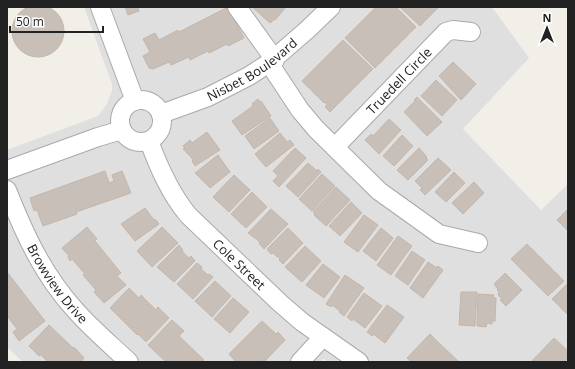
<svg xmlns="http://www.w3.org/2000/svg" width="575" height="369" font-family="'Open Sans',sans-serif">
<style>
.residential{fill:#e0dfdf}
.building{fill:#c7bfb8;stroke:#c4b6aa}
.lines{fill:none;stroke-linecap:round;stroke-linejoin:round}
.minor-casing{stroke:#a9a9a9;stroke-width:20}
.minor{stroke:#fff;stroke-width:18}
.labels{text-anchor:middle;stroke-width:3;stroke-linejoin:round;paint-order:stroke}
.street-label{font-size:13px;fill:#222;stroke:#fff}
</style>
<rect width="100%" height="100%" fill="#f2efe9"/>
<path class="residential" d="M 84,7 L 492,7 L 529,58 L 463,129 L 541,210 L 568,184 L 568,362 L 328,362 L 323,359 L 320,362 L 23,362 L 7,347 L 7,150 L 98,116 L 107,104 L 112,90 L 112,84 Z"/>
<path class="building" d="M12 31a26 26 0 1 1 52 0a26 26 0 1 1-52 0Z
M 125,7 L 138,7 L 139,11 L 128,15 Z
M 228,7 L 244,38 L 228,46 L 227,44 L 209,53 L 208,51 L 190,60 L 189,57 L 171,65 L 169,62 L 153,69 L 149,68 L 143,56 L 150,52 L 143,39 L 155,33 L 159,40 L 178,30 L 179,32 Z
M 252,7 L 286,7 L 275,20 L 275,19 L 270,23 Z
M 376,7 L 396,7 L 416,27 L 375,68 L 345,38 Z
M 400,7 L 439,7 L 420,26 Z
M 343,40 L 373,69 L 330,112 L 325,107 L 327,105 L 325,102 L 324,103 L 302,81 Z
M 453,62 L 476,84 L 461,100 L 439,76 Z
M 436,80 L 457,100 L 442,116 L 421,96 Z
M 417,97 L 442,122 L 427,136 L 404,112 L 415,101 L 414,100 Z
M 258,99 L 260,102 L 261,101 L 271,116 L 242,135 L 232,121 L 253,106 L 252,104 Z
M 270,118 L 279,131 L 254,149 L 245,136 Z
M 389,119 L 401,130 L 379,154 L 365,140 L 371,134 L 373,136 Z
M 207,132 L 220,150 L 195,166 L 192,161 L 193,160 L 191,157 L 183,149 L 185,148 L 183,146 L 190,140 L 192,143 Z
M 280,133 L 287,142 L 290,140 L 294,145 L 266,167 L 255,154 Z
M 402,135 L 413,146 L 394,166 L 383,156 Z
M 295,148 L 306,158 L 279,187 L 273,181 L 278,176 L 273,171 Z
M 419,148 L 427,157 L 426,158 L 428,160 L 408,180 L 397,170 Z
M 218,155 L 230,172 L 210,188 L 195,173 Z
M 438,158 L 451,170 L 425,195 L 420,190 L 422,188 L 415,181 Z
M 308,163 L 317,171 L 318,169 L 321,172 L 298,197 L 286,186 Z
M 105,171 L 109,183 L 114,181 L 112,175 L 122,171 L 131,193 L 76,212 L 77,214 L 43,226 L 37,210 L 34,211 L 30,198 Z
M 454,172 L 465,183 L 446,202 L 435,192 Z
M 322,174 L 335,186 L 312,211 L 299,199 Z
M 234,175 L 250,190 L 229,212 L 213,197 Z
M 474,182 L 484,193 L 463,214 L 452,203 Z
M 336,187 L 350,200 L 326,226 L 314,215 L 315,214 L 313,212 Z
M 252,192 L 267,207 L 246,228 L 231,214 Z
M 351,202 L 362,213 L 340,236 L 329,226 Z
M 145,208 L 154,220 L 155,219 L 159,224 L 135,241 L 121,224 Z
M 271,209 L 288,224 L 264,249 L 259,243 L 260,242 L 248,233 Z
M 568,209 L 568,231 L 557,220 Z
M 364,215 L 378,225 L 358,252 L 344,242 Z
M 87,227 L 97,239 L 95,241 L 121,273 L 117,276 L 126,285 L 104,303 L 94,292 L 96,290 L 83,275 L 85,274 L 72,259 L 70,261 L 68,257 L 69,256 L 62,248 Z
M 162,227 L 178,243 L 152,267 L 137,251 Z
M 288,228 L 303,243 L 283,264 L 279,260 L 280,259 L 277,256 L 277,257 L 273,253 L 271,254 L 267,249 Z
M 381,228 L 393,238 L 376,261 L 363,251 Z
M 398,236 L 412,246 L 391,275 L 377,265 Z
M 527,244 L 564,281 L 548,296 L 511,259 Z
M 179,245 L 183,250 L 182,251 L 189,258 L 191,256 L 195,261 L 174,282 L 157,267 Z
M 305,246 L 321,261 L 302,282 L 285,267 Z
M 412,251 L 425,260 L 408,285 L 395,276 Z
M 428,262 L 437,268 L 438,266 L 443,270 L 423,298 L 410,288 Z
M 197,263 L 202,267 L 201,269 L 208,275 L 209,274 L 213,277 L 193,299 L 177,284 Z
M 323,264 L 340,277 L 324,298 L 306,285 Z
M 7,272 L 45,321 L 19,341 L 13,332 L 17,329 L 7,316 Z
M 505,273 L 522,290 L 506,306 L 500,300 L 502,299 L 498,295 L 499,292 L 497,290 L 498,289 L 494,284 Z
M 345,275 L 364,288 L 344,316 L 339,312 L 340,311 L 332,305 L 331,307 L 326,304 Z
M 215,281 L 231,296 L 212,317 L 195,301 Z
M 567,284 L 568,285 L 568,315 L 552,299 Z
M 129,288 L 139,298 L 141,295 L 156,310 L 158,307 L 169,318 L 146,342 L 138,334 L 137,335 L 110,308 Z
M 461,292 L 477,292 L 475,326 L 459,325 Z
M 364,293 L 382,306 L 365,328 L 353,319 L 352,321 L 347,317 Z
M 478,294 L 494,295 L 493,298 L 496,298 L 495,321 L 492,321 L 492,324 L 487,323 L 486,327 L 477,326 Z
M 233,298 L 249,312 L 230,333 L 214,319 Z
M 387,305 L 404,317 L 385,343 L 373,334 L 372,336 L 367,332 Z
M 172,320 L 184,331 L 179,336 L 204,360 L 201,362 L 166,362 L 148,345 Z
M 262,321 L 276,334 L 278,332 L 285,340 L 264,362 L 262,360 L 260,362 L 236,362 L 229,354 Z
M 49,325 L 73,348 L 74,347 L 84,358 L 81,362 L 48,362 L 41,355 L 39,356 L 29,346 Z
M 430,334 L 438,342 L 459,362 L 411,362 L 407,358 Z
M 554,338 L 568,351 L 568,358 L 564,362 L 531,362 Z"/>
<g class="lines">
<g class="minor-casing">
<g id="minor">
<path d="M 100,7 L 135,101"/>
<path d="M 237,7 L 275,60"/>
<path d="M 269,63 L 300,110 L 316,129 L 379,191 L 439,234 L 478,243"/>
<circle cx="141" cy="121" r="21"/>
<path id="s1" d="M 161,114 L 208,97 L 249,76 L 269,63 L 307,30 L 331,7"/>
<path id="s2" d="M 149,141 C 159,168 170,193 188,215 L 280,303 L 302,322 L 359,362"/>
<path id="s3" d="M 335,147 L 446,32 L 453,30 L 471,32"/>
<path d="M 7,170 L 98,137 L 122,130"/>
<path id="s4" d="M 7,190 C 25,235 43,275 76,311 C 92,329 111,345 129,362"/>
<path d="M 300,362 L 323,337"/>
</g>
</g>
<use href="#minor" class="minor"/>
</g>
<g class="labels">
<g class="street-label">
<text dy="5" stroke="none"><textPath href="#s1" startOffset="102">Nisbet Boulevard</textPath></text>
<text dy="5" stroke="none"><textPath href="#s3" startOffset="92">Truedell Circle</textPath></text>
<text dy="5" stroke="none"><textPath href="#s2" startOffset="155">Cole Street</textPath></text>
<text dy="5" stroke="none"><textPath href="#s4" startOffset="107">Browview Drive</textPath></text>
</g>
</g>
<rect width="575" height="369" fill="none" stroke="#222222" stroke-width="16"/>
<g transform="translate(547 28)" stroke="#ffffff" stroke-width="3" paint-order="stroke">
<path d="M0-3L7 15L0 10L-7 15Z" fill="#222222"/>
<text y="-6" font-size="11" font-weight="bold" text-anchor="middle" fill="#222222">N</text>
</g>
<path d="M10 26v6h93v-6" fill="none" stroke="#222222" stroke-width="2"/>
<text x="16" y="26" font-size="12" fill="#222222" stroke="#ffffff" stroke-width="3" paint-order="stroke">50 m</text>
</svg>
